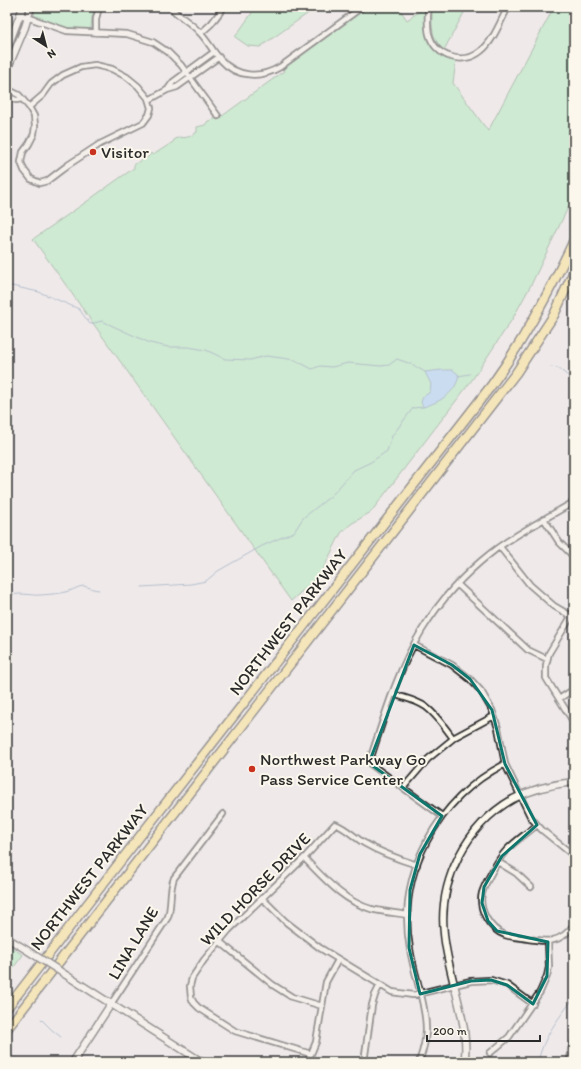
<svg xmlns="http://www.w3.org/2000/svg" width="581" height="1069" font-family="Itim,sans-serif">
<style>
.green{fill:#a6eab5;stroke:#688a70}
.water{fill:#9ecdf9;stroke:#708ca7}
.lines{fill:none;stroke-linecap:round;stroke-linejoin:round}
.stream{stroke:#708ca7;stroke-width:1}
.street-casing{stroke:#2b2b2b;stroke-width:8}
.secondary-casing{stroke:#2b2b2b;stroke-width:9}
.highway-casing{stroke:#2b2b2b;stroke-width:11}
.street{stroke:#fbf7ec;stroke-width:4.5}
.secondary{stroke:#fbf7ec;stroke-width:6}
.highway{stroke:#fce080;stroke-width:8}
.secondary-bridge-casing{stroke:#2b2b2b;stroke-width:9;stroke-linecap:butt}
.secondary-bridge{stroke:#fbf7ec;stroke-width:6}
.marked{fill:none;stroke:#0f766e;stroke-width:3;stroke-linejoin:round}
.poi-dot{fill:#c8321e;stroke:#fbf7ec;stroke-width:1.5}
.labels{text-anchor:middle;stroke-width:4;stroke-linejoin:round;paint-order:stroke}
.poi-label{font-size:17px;fill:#2b2b2b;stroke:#fbf7ec;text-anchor:start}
.street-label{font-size:17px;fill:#2b2b2b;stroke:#fbf7ec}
</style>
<rect width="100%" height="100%" fill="#efe9ea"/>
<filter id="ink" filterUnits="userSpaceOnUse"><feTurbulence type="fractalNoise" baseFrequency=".025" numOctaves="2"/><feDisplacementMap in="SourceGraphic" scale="8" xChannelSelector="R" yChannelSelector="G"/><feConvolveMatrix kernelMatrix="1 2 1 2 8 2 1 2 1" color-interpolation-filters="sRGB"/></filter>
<g filter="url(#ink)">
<path class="green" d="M 35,7 L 96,7 L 92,17 L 91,28 L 88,30 L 65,28 L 36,17 L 34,14 Z
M 256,7 L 317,7 L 260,47 L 248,46 L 235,37 Z
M 368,7 L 398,7 L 407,20 L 426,7 C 426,34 426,54 456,61 L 453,83 L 488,131 L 554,7 L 574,7 L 574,195 L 532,283 L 513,318 L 472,380 L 371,512 L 351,524 L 341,533 L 320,575 L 291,601 L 33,239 L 89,200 L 97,194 L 134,168 L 134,165 C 139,160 148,160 151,153 L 153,155 L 173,142 L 174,140 L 179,137 C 186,139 191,136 197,132 L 197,127 L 205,125 L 208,121 L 217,118 L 218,119 L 284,71 L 283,69 Z
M 432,7 L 467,7 L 444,50 C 430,39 432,23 432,7 Z
M 7,944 L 23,955 L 7,976 Z"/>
<path class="water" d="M 442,370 L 453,370 L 459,375 C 456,393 440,402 423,407 L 421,402 L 423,397 L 430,392 L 431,384 L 425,372 Z"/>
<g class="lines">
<path class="stream" d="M 7,285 L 39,292 L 79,309 L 90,324 L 102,321 L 150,343 L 168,347 L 188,347 L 206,350 L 225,359 L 250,360 L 266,356 L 282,358 L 295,360 L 312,369 L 320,366 L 332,367 L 348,363 L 381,366 L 389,365 L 397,359 L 411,364 L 425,372
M 569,328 L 574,332
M 551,367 L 558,368 L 572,379 L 574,379
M 458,376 L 470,374
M 142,587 L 191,584 L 206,581 L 218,571 L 262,546 L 294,532 L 303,518 L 332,495 L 354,470 L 371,462 L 387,451 L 392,436 L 413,408 L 423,407
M 7,597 C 17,591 30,596 41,595 C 50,594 61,594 69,591 C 74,590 78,586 84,586 C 89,587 93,590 99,590
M 41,1019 L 52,1030 L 61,1037
M 538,1062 C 543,1037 559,1017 574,998"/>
<g class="street-casing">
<path id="street" d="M 170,7 C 179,17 192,23 200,33 C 208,41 213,52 221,60 C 236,77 260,79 280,67 L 362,7
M 428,7 C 428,16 427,26 429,34 C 435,57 463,66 481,51 C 493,42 501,20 508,7
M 21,15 L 67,31 L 127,34 L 153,42 L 168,52 L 181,65 L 218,116
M 96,33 L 96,19 L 99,7
M 201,33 L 211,24 L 224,7
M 7,89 L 19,95 L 29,107 L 34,116 L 35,126 L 34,134 L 29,144 L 23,152 L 21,162 L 24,170 L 31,179 L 40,183 L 47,181 L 68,165 L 100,144 L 143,123 L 149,115 L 151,108 L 148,98 L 138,86 L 127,77 L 112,69 L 95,65 L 81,67 L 63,75 L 51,84 L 43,95 L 29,107
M 168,89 L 173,82 L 214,52
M 7,96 L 16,100 L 22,99
M 149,100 L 167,90 L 177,87 L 219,57
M 574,502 L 544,519 L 559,542 L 574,557
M 500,547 L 530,585 L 554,606 L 571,616
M 457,584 L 528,650 L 547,659
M 574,612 L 549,653 L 546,665 L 546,678 L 574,723
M 414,645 L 452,665 L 470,679 L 481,691 L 492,710 L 498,728 L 505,764 L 531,818 L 542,830 L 574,856
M 393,694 C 404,698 416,700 426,707 C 437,715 445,728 453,738
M 559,699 L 574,689
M 403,788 L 428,759 L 455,737 L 494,716
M 442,816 L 369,763 C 384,718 397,671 422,630 C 440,601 464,574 491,553 C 507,540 526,530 544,519
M 537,825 C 526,834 513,842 504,853 C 498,860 485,883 482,893 C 478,909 489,929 505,935 C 511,937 517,937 523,938 C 544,942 561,945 574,924
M 304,858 C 324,878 343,901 371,909 C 383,912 396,913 408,915
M 498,862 L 516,873 L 531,887
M 262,898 L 286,922 L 320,948 L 392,992 L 413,995 L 471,981 L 491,980 L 507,985 L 533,1004
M 219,941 L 273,985 L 292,997 L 322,1006
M 338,960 L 326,982 L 316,1042 L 311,1054 L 235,1031 L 199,1008 L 194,1003 L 191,998 L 190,986 L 192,978 L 204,960 L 229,930 L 306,856 L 335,824 C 346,828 354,837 364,843 C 381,853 398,859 417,865
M 111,1004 L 168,917 C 172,904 169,891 174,878 L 223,814
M 490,1053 L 509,1037 L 540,992 L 547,976 L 549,967 L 548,942
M 364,1062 L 372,1005 L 375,995 L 380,985
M 419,1062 C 423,1051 426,1041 426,1029 C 426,1003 414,975 410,949 C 396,873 438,798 505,764
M 570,1062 L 571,1049 L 574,1042"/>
</g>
<g class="secondary-casing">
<path id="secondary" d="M 7,49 L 23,7
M 7,70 L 25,27 L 31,7
M 7,938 L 25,949
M 69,977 L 202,1062
M 73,1062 L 111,1004
M 464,1062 C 467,1051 465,1040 464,1029 C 459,997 447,966 444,934 C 438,881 466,826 513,799 C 532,789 553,784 574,782"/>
</g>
<g class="highway-casing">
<path id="highway" d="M 7,1008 L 116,867 L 491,386 C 524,340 550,292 574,240
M 7,1029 L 516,373 L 554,315 L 574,271"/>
</g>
<use href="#street" class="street"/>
<use href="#secondary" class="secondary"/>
<use href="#highway" class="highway"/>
<g class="secondary-bridge-casing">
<path id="secondary-bridge" d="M 25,949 L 69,977"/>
</g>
<use href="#secondary-bridge" class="secondary-bridge"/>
</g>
</g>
<path d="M0 0H581V1069H0ZM 414,645 L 452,665 L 470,679 L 492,710 L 505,764 L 537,825 L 502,856 L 484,887 L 482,903 L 488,921 L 497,931 L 548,942 L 547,976 L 533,1004 L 507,985 L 491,980 L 471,981 L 420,994 L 409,948 L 410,890 L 420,854 L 442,816 L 369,763 Z" fill="#efe9ea" fill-opacity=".55" fill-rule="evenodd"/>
<path class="marked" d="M 414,645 L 452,665 L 470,679 L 492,710 L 505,764 L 537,825 L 502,856 L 484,887 L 482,903 L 488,921 L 497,931 L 548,942 L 547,976 L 533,1004 L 507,985 L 491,980 L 471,981 L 420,994 L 409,948 L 410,890 L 420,854 L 442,816 L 369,763 Z"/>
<g class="poi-dot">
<circle cx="93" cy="152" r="4"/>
<circle cx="252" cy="769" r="4"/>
</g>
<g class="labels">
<g class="poi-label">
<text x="101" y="158">Visitor</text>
<text x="260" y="765">Northwest Parkway Go<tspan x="260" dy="20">Pass Service Center</tspan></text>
</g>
<g class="street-label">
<text transform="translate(288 622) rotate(-52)" y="6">NORTHWEST PARKWAY</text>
<text transform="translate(89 877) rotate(-52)" y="6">NORTHWEST PARKWAY</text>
<text transform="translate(255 889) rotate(-46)" y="6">WILD HORSE DRIVE</text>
<text transform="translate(133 943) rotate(-59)" y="6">LINA LANE</text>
</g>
</g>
<rect width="581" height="1069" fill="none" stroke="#fbf7ec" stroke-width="24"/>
<rect x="12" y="12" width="557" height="1045" fill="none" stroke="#2b2b2b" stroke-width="1.5" filter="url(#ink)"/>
<g transform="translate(46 46) rotate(144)" stroke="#fbf7ec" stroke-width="3" paint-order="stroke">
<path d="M0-3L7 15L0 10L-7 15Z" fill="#2b2b2b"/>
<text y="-6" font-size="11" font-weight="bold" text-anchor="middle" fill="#2b2b2b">N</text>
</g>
<path d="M427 1035v6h113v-6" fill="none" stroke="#2b2b2b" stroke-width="2"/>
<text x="433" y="1035" font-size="12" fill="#2b2b2b" stroke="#fbf7ec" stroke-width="3" paint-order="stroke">200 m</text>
</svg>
